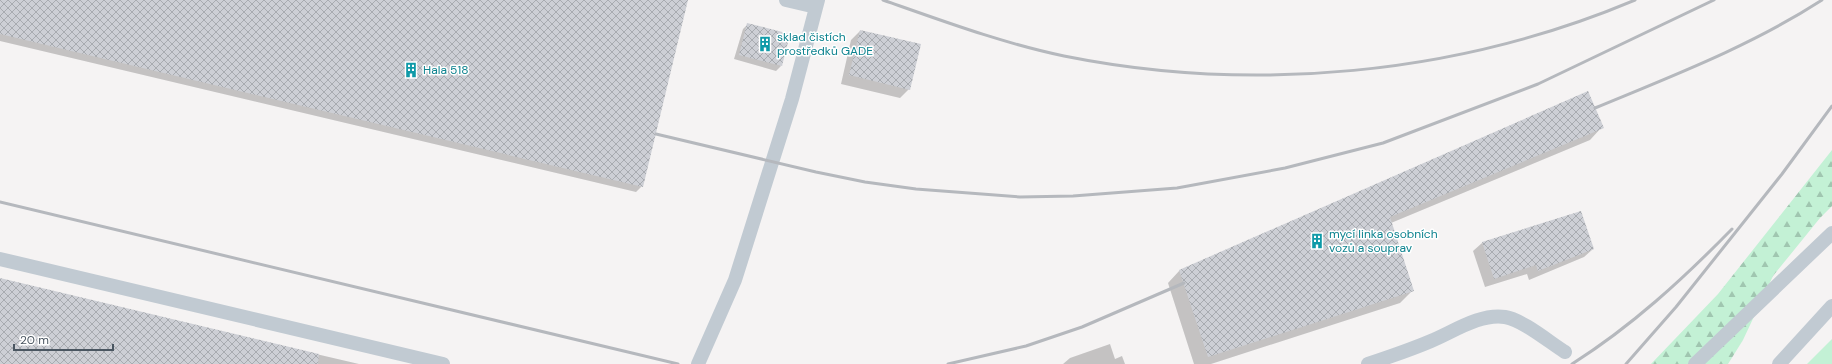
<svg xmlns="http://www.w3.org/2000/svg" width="1832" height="364" font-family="'DM Sans',sans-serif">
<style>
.grass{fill:#c3f1d5}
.forest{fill:url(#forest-firs)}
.shadow{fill:#0003}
.building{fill:url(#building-cross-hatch)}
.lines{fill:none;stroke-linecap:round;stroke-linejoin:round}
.lane{stroke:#c1cad2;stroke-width:14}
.rail{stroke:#b5b8bd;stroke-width:3}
.labels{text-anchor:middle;stroke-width:3;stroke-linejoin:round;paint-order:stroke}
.culture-label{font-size:12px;fill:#0d838f;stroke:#fff;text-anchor:start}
</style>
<defs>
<pattern id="forest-firs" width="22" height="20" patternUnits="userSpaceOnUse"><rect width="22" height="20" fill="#c3f1d5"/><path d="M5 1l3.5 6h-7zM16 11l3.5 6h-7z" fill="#a0c6b0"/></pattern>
<pattern id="building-cross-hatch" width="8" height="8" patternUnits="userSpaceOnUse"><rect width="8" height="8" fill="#cdcfd5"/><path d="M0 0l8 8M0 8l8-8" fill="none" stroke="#a8abb0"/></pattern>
</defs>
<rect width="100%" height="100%" fill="#f5f3f3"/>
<path class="grass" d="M 1832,339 L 1832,364 L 1807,364 Z"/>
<path class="forest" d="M 1832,150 L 1832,206 L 1820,218 L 1773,276 L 1743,340 L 1728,364 L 1651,364 L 1718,294 Z"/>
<path class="shadow" d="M 0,0 L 687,0 L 642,186 L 636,192 L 0,41 Z
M 748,24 L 781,66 L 776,71 L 734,59 L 743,29 Z
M 860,31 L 909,89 L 900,98 L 841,84 L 851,40 Z
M 1602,127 L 1590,140 L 1391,223 L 1412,291 L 1400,303 L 1211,364 L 1194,364 L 1168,283 L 1180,270 Z
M 1482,243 L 1593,249 L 1584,257 L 1529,280 L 1527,274 L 1485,287 L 1473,251 Z
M 0,280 L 359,364 L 0,364 Z
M 1110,344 L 1115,359 L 1122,356 L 1125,364 L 1063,364 L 1070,358 Z"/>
<path class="building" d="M 0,0 L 688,0 L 643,187 L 0,34 Z
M 747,23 L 790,34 L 782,66 L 739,55 Z
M 860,30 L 921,44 L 910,90 L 849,75 Z
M 1588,91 L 1604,128 L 1390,217 L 1414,291 L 1208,357 L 1179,270 Z
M 1581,211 L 1594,249 L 1538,271 L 1536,265 L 1494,279 L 1482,242 Z
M 0,278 L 319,354 L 318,364 L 0,364 Z"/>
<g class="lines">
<path class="lane" d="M 786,0 L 816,7
M 0,259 L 443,364
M 698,364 L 735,280 L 792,99 L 818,0
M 1368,364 C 1389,357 1410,350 1431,341 C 1453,332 1480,313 1505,317 C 1523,320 1549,342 1565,352
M 1695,364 L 1832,233
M 1779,364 L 1832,306"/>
<path class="rail" d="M 883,0 C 943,21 1002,43 1064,56 C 1253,94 1457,75 1635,0
M 1595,108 C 1672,76 1751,46 1822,0
M 656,134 L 816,172 L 865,182 L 916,189 L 1020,197 L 1073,196 L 1177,188 L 1285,168 L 1383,143 L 1538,84 L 1714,0
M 0,202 L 678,364
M 948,364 L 1026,346 L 1082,327 L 1184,283
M 1572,364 C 1632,326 1683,279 1732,229
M 1626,364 L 1676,307 L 1782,174 L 1832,106"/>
</g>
<defs>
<g id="building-bare" transform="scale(1.2)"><path d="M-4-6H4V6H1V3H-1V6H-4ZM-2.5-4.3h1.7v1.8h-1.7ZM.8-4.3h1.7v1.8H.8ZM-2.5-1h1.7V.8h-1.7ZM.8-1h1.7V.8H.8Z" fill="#0f9aa8" stroke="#fff" stroke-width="2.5" paint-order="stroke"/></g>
</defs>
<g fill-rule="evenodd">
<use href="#building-bare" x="765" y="44"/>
<use href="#building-bare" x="411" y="70"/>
<use href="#building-bare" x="1317" y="241"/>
</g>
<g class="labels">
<g class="culture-label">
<text x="777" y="41">sklad čistích<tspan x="777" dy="14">prostředků GADE</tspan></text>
<text x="423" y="74">Hala 518</text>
<text x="1329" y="238">mycí linka osobních<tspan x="1329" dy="14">vozů a souprav</tspan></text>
</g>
</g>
<path d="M14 344v6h99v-6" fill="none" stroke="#4a5661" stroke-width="2"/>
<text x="20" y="344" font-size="12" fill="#4a5661" stroke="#ffffff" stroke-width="3" paint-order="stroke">20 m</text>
</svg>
